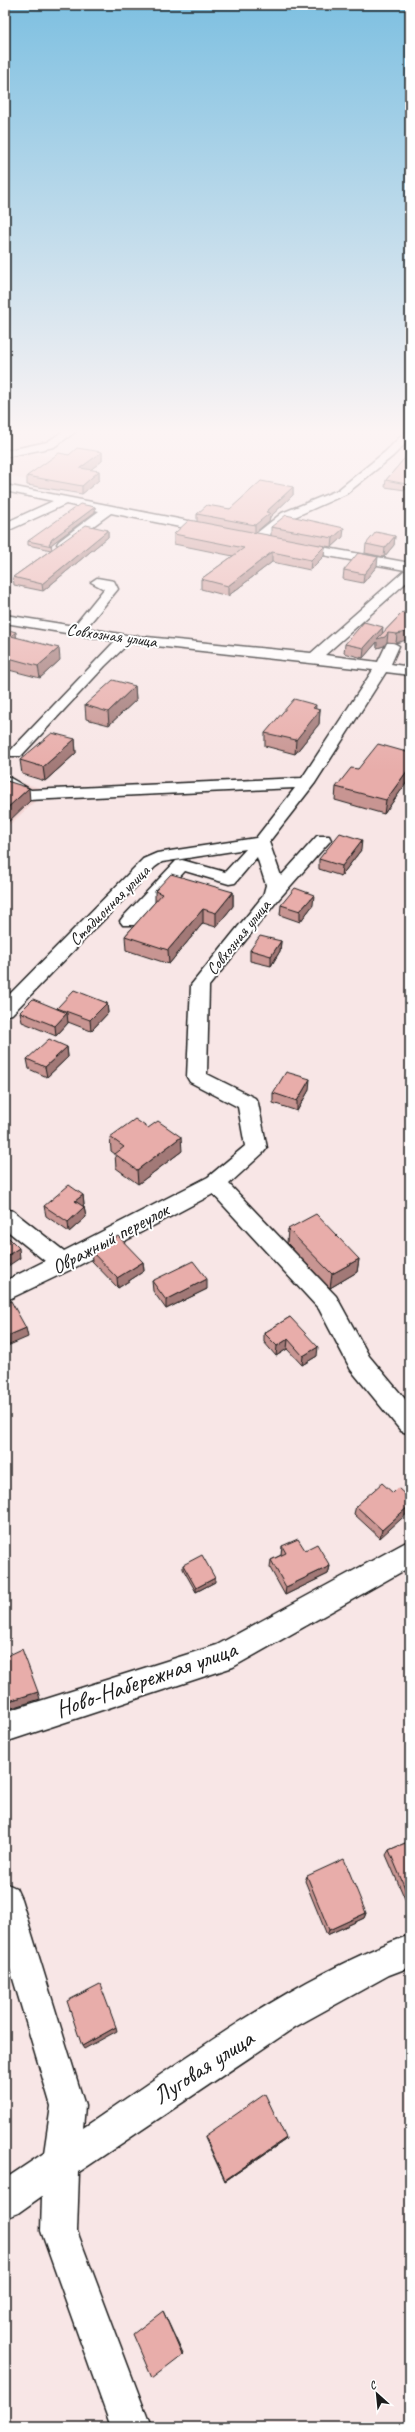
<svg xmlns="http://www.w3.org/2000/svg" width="415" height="2432" font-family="Caveat,sans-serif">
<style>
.built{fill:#f3d5d4}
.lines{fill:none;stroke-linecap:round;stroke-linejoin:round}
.minor-casing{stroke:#1c1c1c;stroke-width:3}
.minor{fill:#fff;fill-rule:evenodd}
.wall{fill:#c89592;stroke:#1c1c1c}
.shaded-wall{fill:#a27977;stroke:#1c1c1c}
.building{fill:#e8adaa;stroke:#1c1c1c}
.labels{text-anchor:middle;stroke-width:4;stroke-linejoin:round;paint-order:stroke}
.far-street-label{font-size:17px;fill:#1c1c1c;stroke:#fff}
.street-label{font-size:20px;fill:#1c1c1c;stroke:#fff}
.near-street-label{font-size:24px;fill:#1c1c1c;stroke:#fff}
</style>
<rect width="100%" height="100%" fill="#f8e6e6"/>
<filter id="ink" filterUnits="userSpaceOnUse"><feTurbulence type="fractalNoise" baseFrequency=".025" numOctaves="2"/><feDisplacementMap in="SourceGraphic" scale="8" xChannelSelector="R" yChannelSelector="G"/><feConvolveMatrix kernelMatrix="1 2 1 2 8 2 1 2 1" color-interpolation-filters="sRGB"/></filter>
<g filter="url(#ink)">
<path class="built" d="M 26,452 L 63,459 L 32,481 L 5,476 L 5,459 L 12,454 Z
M 5,778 L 47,790 L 5,829 Z"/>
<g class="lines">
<g class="minor-casing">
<path id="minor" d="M 65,430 L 78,430 L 54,447 L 5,457 L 5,451 L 47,442 Z
M 410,430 L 410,439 L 393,456 L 346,494 L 290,519 L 261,542 L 253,542 L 251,539 L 253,536 L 282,513 L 338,490 L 385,452 L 406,431 Z
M 5,485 L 214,526 L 220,530 L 214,534 L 111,513 L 63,548 L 57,544 L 59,541 L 99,511 L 66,504 L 5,532 L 5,523 L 53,501 L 5,491 Z
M 294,542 L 410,563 L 410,579 L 325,655 L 378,662 L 387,643 L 392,642 L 399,646 L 391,664 L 410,667 L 410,675 L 386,672 L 315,783 L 269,842 L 281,876 L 317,836 L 329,836 L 331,840 L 277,901 L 209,986 L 207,1074 L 255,1098 L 258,1103 L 267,1148 L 263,1153 L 229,1184 L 336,1296 L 369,1356 L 410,1405 L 410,1434 L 401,1431 L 351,1370 L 319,1309 L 213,1194 L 72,1269 L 5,1301 L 5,1281 L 45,1261 L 5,1229 L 5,1209 L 13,1211 L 64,1251 L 208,1177 L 245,1146 L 238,1107 L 190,1082 L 187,1077 L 191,985 L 263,896 L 266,885 L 257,857 L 235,883 L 229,884 L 185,871 L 135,925 L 123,925 L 120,921 L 123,917 L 176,861 L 182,860 L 225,872 L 246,849 L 162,862 L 155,867 L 12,1014 L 5,1016 L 5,999 L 143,859 L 157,853 L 256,838 L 295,788 L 28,800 L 5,787 L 5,775 L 31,790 L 302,778 L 373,670 L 129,643 L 105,666 L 21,756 L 11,756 L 8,753 L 11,750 L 115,641 L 5,623 L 5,615 L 74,626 L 104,589 L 91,582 L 97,578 L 114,581 L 118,589 L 86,628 L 126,635 L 311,653 L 405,570 L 290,549 L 288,546 Z
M 410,1540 L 410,1567 L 233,1667 L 5,1742 L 5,1712 L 217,1645 Z
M 5,1883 L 16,1888 L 21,1899 L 85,2106 L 83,2128 C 187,2058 291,1978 410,1935 L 410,1967 L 389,1975 L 295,2027 L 79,2172 L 77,2231 L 151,2427 L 111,2427 L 41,2231 L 42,2196 L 18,2213 L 5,2218 L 5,2179 L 44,2153 L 51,2106 L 5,1952 Z"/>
</g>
<use href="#minor" class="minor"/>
</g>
<path class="wall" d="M 102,452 L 102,461 L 90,470 L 99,471 L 99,480 L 82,494 L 27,485 L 27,476 L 69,455 Z
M 410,452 L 405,490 L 385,487 L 386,480 Z
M 293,487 L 293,495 L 270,517 L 269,521 L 255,533 L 271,536 L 271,527 L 343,537 L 332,547 L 318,545 L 325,546 L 324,556 L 310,570 L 272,562 L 228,596 L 201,589 L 201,579 L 233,556 L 174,544 L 174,534 L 197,522 L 197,514 L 230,509 Z
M 95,507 L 95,512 L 52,544 L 51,545 L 52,550 L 108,530 L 108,537 L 43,591 L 14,585 L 13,577 L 51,550 L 28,545 L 28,541 Z
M 395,536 L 394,545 L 384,557 L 365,553 L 366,544 Z
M 377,566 L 363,583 L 343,579 L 344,570 Z
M 403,612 L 396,643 L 387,642 L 384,646 L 377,648 L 377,642 L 363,658 L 344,653 L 345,644 L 382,634 Z
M 5,629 L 16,637 L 60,660 L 40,678 L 5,669 Z
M 135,686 L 136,700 L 109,725 L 86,719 L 85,705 Z
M 315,709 L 320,710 L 319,724 L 295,754 L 265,746 L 265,733 Z
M 75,739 L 76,753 L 45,781 L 22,774 L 20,760 Z
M 410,753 L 410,778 L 384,814 L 335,800 L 336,787 L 358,769 Z
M 361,850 L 341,876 L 319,869 L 319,859 Z
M 155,891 L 233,892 L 233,906 L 216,927 L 203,923 L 169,964 L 126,950 L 125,936 L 155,902 Z
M 281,905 L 313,905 L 300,922 L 280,915 Z
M 281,941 L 280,951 L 271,966 L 250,961 L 250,950 Z
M 107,1003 L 108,1013 L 91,1031 L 68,1022 L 68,1023 L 56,1036 L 22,1022 L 20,1012 L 57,1009 L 57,1008 Z
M 67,1047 L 68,1057 L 47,1077 L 29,1069 L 27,1059 Z
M 309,1090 L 297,1111 L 273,1103 L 273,1093 Z
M 148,1128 L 182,1151 L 138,1184 L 116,1168 L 115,1154 L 111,1151 L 110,1137 Z
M 83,1195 L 84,1205 L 82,1206 L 84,1207 L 86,1217 L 69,1232 L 46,1216 L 44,1206 Z
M 288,1229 L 359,1259 L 357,1272 L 330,1288 L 287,1243 Z
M 91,1251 L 143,1262 L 144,1271 L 118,1288 L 92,1261 Z
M 152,1281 L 207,1289 L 166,1309 L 153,1291 Z
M 290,1317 L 317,1356 L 302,1365 L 287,1349 L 276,1356 L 264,1342 L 264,1333 Z
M 393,1493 L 380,1538 L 354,1514 L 356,1506 Z
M 282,1546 L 305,1550 L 330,1566 L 328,1574 L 285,1595 L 270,1568 L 271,1560 L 281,1555 Z
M 183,1565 L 215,1582 L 196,1592 L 183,1569 Z
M 410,1841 L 410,1906 L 408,1906 L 386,1855 L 389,1850 Z
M 307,1876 L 366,1913 L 364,1918 L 327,1935 L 305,1881 Z
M 205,2136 L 286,2138 L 285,2140 L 225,2181 L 205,2138 Z"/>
<path class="shaded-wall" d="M 102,452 L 102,461 L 81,477 L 80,468 Z
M 99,471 L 99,480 L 82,494 L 82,486 Z
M 410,479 L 410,484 L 405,490 L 406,484 Z
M 293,487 L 293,495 L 270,517 L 269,521 L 255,533 L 255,525 L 266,512 Z
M 95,507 L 95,512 L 52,544 L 51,546 L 49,544 L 52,539 Z
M 344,528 L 343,537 L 332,547 L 333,538 Z
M 108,530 L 108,537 L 43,591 L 42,584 Z
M 395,536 L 394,545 L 384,557 L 385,548 Z
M 325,546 L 324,556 L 310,570 L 311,560 Z
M 272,552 L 272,562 L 228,596 L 228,586 Z
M 378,557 L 377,566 L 363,583 L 364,574 Z
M 383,627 L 382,636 L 388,633 L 387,642 L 384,646 L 377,648 L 377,642 L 363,658 L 364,648 Z
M 410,631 L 410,639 L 396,643 L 397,634 Z
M 16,632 L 17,644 L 11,636 Z
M 59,648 L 60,660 L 40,678 L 38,666 Z
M 135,686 L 136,700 L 109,725 L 108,712 Z
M 316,705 L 315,717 L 320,710 L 319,724 L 295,754 L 296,740 L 313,708 Z
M 75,739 L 76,753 L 45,781 L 43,767 Z
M 410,767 L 410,778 L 384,814 L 386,800 Z
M 29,788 L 30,801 L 5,825 L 5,810 Z
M 362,840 L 361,850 L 341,876 L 342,866 Z
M 233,892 L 233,906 L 216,927 L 216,913 Z
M 314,895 L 313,905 L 300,922 L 300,911 Z
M 203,909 L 203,923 L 169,964 L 168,950 Z
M 281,941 L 280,951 L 271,966 L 271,956 Z
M 107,1003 L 108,1013 L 91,1031 L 90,1020 Z
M 67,1013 L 68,1023 L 56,1036 L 55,1026 Z
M 67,1047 L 68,1057 L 47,1077 L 45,1067 Z
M 310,1079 L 309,1090 L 297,1111 L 297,1101 Z
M 181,1137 L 182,1151 L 138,1184 L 137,1170 Z
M 83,1195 L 84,1205 L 76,1211 L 75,1201 Z
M 84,1207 L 86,1217 L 69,1232 L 68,1222 Z
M 19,1248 L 20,1258 L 5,1268 L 5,1257 Z
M 359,1259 L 357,1272 L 330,1288 L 332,1274 Z
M 143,1262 L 144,1271 L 118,1288 L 117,1278 Z
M 207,1279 L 207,1289 L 166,1309 L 166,1300 Z
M 26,1328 L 28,1337 L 5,1347 L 5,1337 Z
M 288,1339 L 287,1349 L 276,1356 L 277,1346 Z
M 318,1347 L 317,1356 L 302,1365 L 303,1356 Z
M 410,1505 L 410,1511 L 380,1538 L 382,1530 Z
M 330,1566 L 328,1574 L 285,1595 L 286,1587 Z
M 215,1578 L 215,1582 L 196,1592 L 196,1588 Z
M 38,1692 L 40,1699 L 12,1708 L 9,1701 Z
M 366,1913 L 364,1918 L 327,1935 L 329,1930 Z
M 116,2027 L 117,2031 L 84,2049 L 82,2046 Z
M 286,2138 L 285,2140 L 225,2181 L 225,2180 Z
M 163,2311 L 183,2354 L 182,2355 Z"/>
<path class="building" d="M 77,448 L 102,452 L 80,468 L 99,471 L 82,486 L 27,476 L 59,453 L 69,455 Z
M 410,452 L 410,479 L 406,484 L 386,480 Z
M 261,481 L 293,487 L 266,512 L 270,513 L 255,525 L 197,514 L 207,505 L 230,509 Z
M 80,504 L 95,507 L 52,539 L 49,544 L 52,546 L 28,541 Z
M 286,515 L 344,528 L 333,538 L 271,527 Z
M 189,520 L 325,546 L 311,560 L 272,552 L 228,586 L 201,579 L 244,548 L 174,534 Z
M 86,525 L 108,530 L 42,584 L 13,577 Z
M 376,532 L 395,536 L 385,548 L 366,544 Z
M 358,553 L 378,557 L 364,574 L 344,570 Z
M 403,612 L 410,614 L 410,631 L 397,634 L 388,633 L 385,637 L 377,639 Z
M 364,622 L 383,627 L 364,648 L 345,644 Z
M 5,629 L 16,632 L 11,636 L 59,648 L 38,666 L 5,657 Z
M 113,680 L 135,686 L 108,712 L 85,705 Z
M 294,699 L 316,705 L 313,708 L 320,710 L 296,740 L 265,733 Z
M 52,733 L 75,739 L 43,767 L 20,760 Z
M 378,744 L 410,753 L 410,767 L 386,800 L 336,787 L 351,768 L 358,769 Z
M 7,781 L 29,788 L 5,810 L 5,783 Z
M 340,833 L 362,840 L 342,866 L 319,859 Z
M 171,874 L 233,892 L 216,913 L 203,909 L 168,950 L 125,936 L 162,894 L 155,891 Z
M 295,888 L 314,895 L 300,911 L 281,905 Z
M 260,936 L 281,941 L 271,956 L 250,950 Z
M 74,990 L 107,1003 L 90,1020 L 57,1008 Z
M 33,999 L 67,1013 L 55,1026 L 20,1012 Z
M 49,1039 L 67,1047 L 45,1067 L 27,1059 Z
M 286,1072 L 310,1079 L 297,1101 L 273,1093 Z
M 135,1119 L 148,1128 L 158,1121 L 181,1137 L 137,1170 L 115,1154 L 124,1147 L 110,1137 Z
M 69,1185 L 83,1195 L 75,1201 L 84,1207 L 68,1222 L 44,1206 Z
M 316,1214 L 359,1259 L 332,1274 L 288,1229 Z
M 5,1234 L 19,1248 L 5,1257 Z
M 118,1236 L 143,1262 L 117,1278 L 91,1251 Z
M 193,1261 L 207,1279 L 166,1300 L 152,1281 Z
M 11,1301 L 26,1328 L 5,1337 L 5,1303 Z
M 290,1317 L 318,1347 L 303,1356 L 288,1339 L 277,1346 L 264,1333 Z
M 382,1483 L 393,1493 L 398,1488 L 410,1499 L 410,1505 L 382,1530 L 356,1506 Z
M 298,1539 L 305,1550 L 317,1544 L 330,1566 L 286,1587 L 271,1560 L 286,1553 L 282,1546 Z
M 202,1555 L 215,1578 L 196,1588 L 183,1565 Z
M 22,1649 L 38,1692 L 9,1701 L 5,1690 L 5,1657 Z
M 410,1841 L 410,1900 L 389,1850 Z
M 344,1859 L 366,1913 L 329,1930 L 307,1876 Z
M 100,1984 L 116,2027 L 82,2046 L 67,2001 Z
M 265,2094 L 286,2138 L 225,2180 L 205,2136 Z
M 163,2311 L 182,2355 L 152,2378 L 133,2334 Z"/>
</g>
<linearGradient id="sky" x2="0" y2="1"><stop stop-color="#7ec0e1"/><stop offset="0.56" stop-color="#fcf4f4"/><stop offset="1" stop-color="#fcf4f4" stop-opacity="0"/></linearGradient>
<rect width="415" height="771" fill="url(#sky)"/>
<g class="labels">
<g class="far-street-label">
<text transform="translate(112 635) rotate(8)" y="6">Совхозная улица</text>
<text transform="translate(109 905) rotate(-45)" y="6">Стадионная улица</text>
<text transform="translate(238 937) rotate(-51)" y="6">Совхозная улица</text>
</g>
<g class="street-label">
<text transform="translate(110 1238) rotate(-28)" y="7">Овражный переулок</text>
</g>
<g class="near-street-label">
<text transform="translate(146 1679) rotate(-19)" y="8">Ново-Набережная улица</text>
<text transform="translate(203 2067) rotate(-33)" y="8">Луговая улица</text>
</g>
</g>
<rect width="415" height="2432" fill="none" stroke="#fff" stroke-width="20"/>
<rect x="10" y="10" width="395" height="2412" fill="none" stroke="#1c1c1c" stroke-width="1.5" filter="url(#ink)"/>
<g transform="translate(377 2394) rotate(333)" stroke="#ffffff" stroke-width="3" paint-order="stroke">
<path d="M0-3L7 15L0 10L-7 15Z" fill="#1c1c1c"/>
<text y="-6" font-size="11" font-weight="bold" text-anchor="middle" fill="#1c1c1c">С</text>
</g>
</svg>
